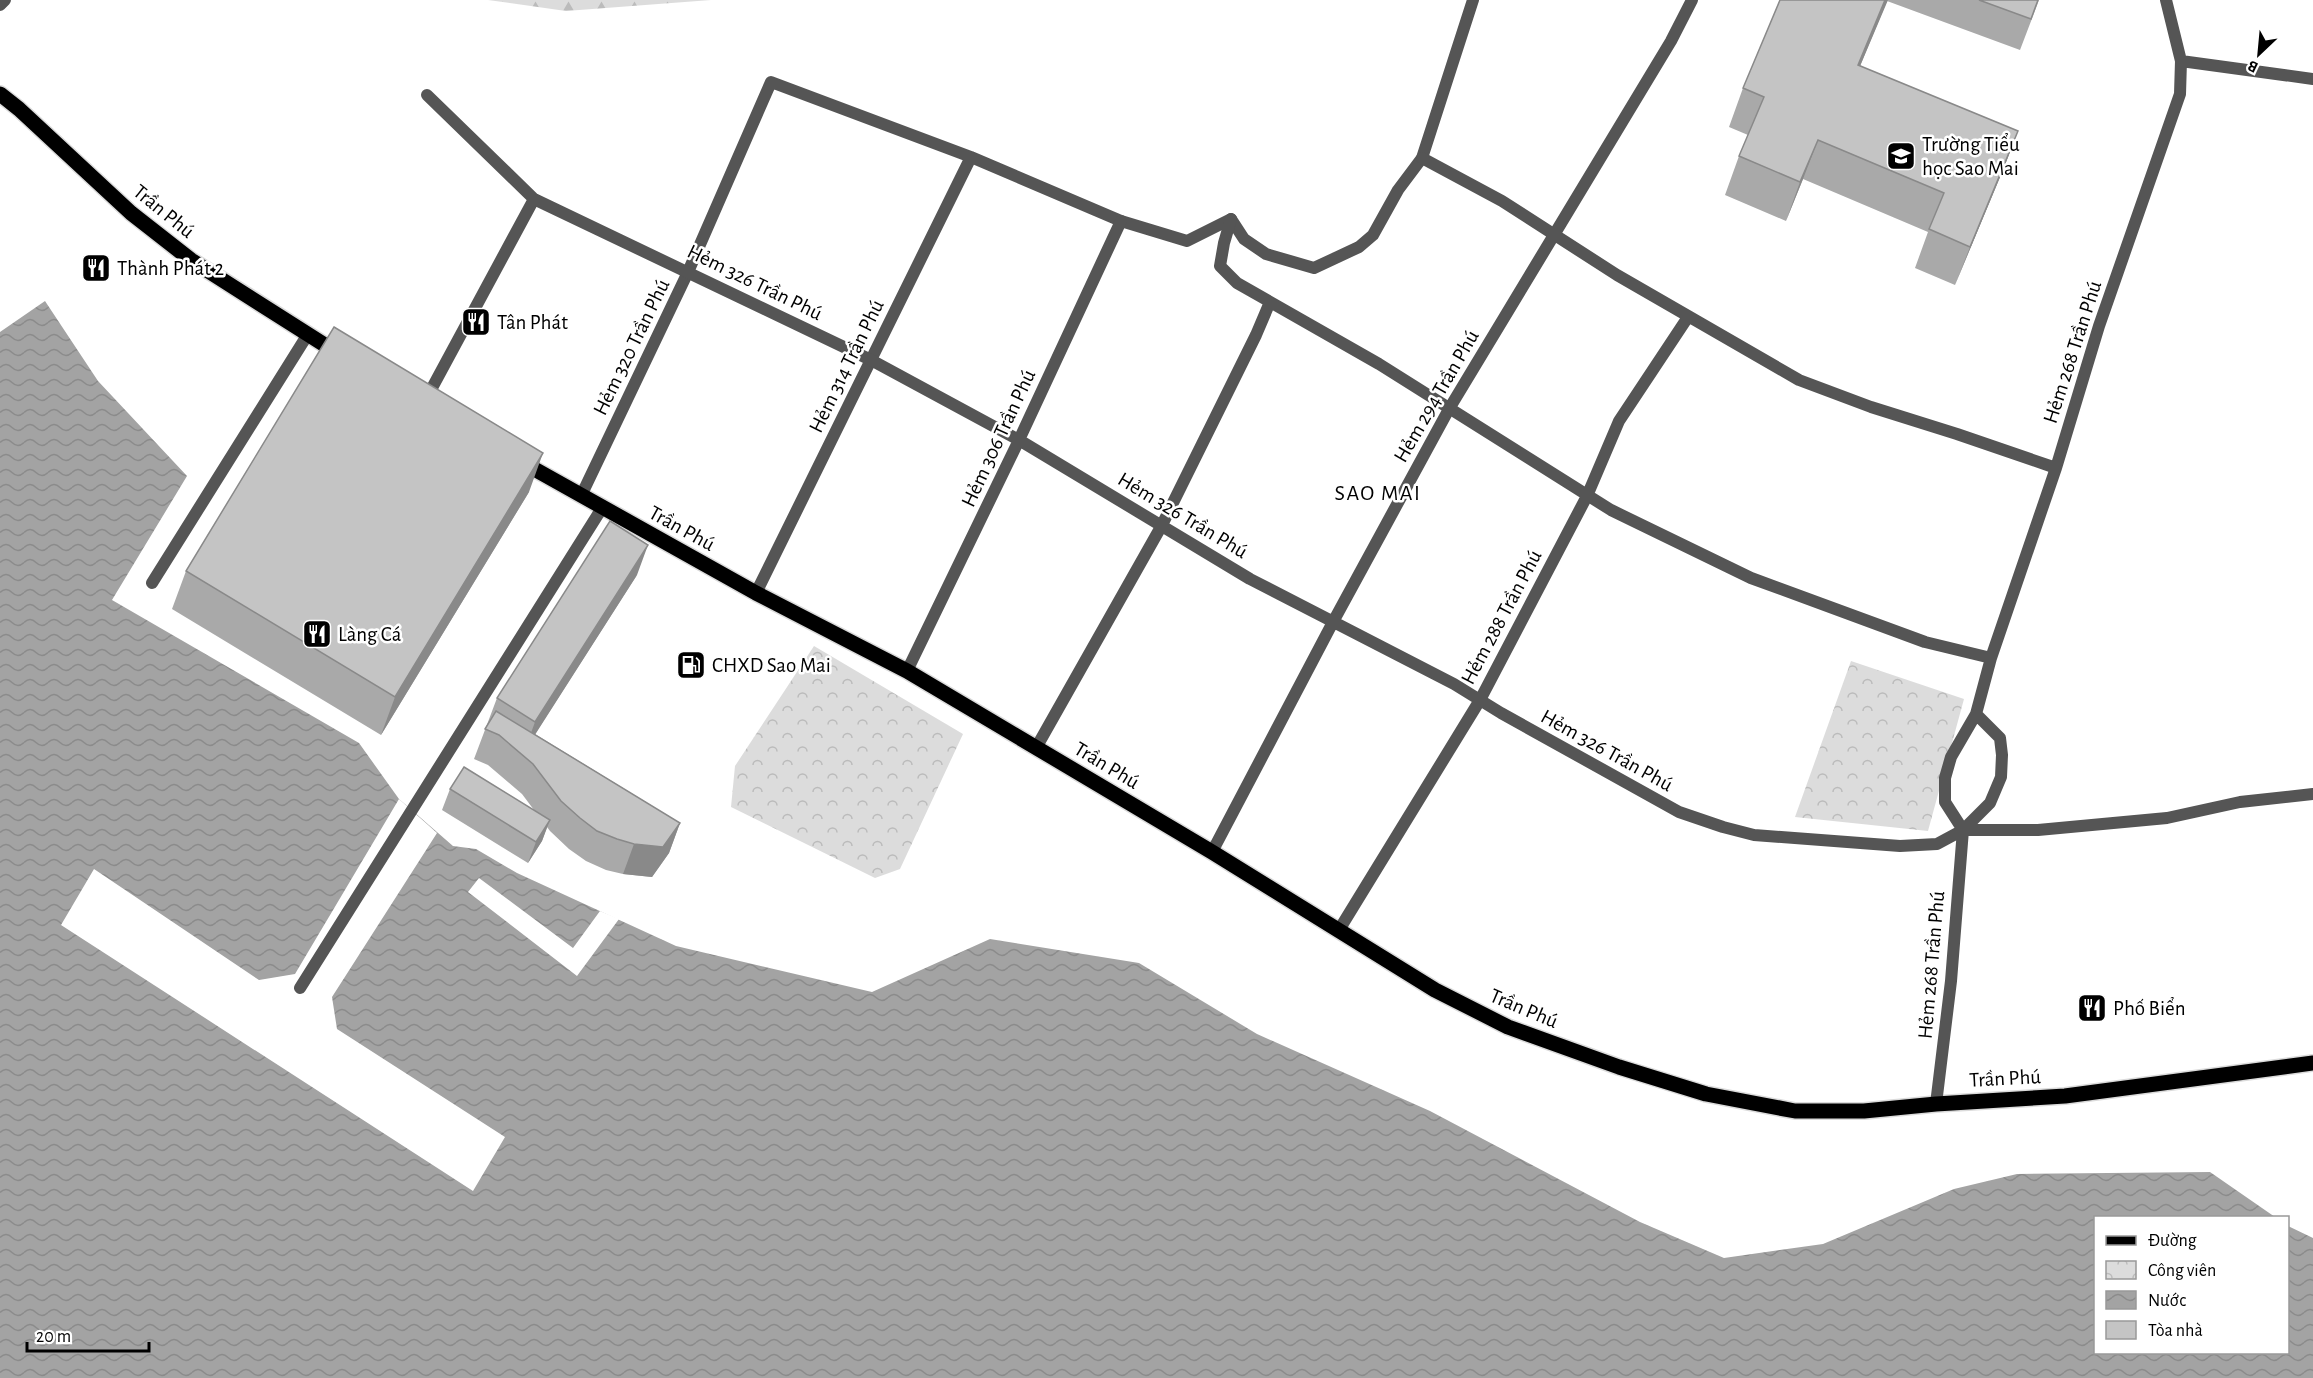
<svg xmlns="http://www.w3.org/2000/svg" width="2313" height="1378" font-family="'Alegreya Sans',sans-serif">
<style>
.forest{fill:url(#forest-firs)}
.park{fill:url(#park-crowns)}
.water{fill:url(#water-waves)}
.pier{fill:#fff}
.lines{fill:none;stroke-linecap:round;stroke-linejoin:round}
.primary-casing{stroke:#dbdbdb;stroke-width:18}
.lane{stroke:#555;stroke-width:12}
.street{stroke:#555;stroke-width:12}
.primary{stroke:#000;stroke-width:15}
.wall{fill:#a9a9a9}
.shaded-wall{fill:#898989}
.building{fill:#c4c4c4;stroke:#898989;stroke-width:1.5}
.labels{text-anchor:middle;stroke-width:5;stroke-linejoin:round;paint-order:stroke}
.poi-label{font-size:21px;fill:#000;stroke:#fff;text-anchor:start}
.street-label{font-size:21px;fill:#000;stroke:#fff}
.neighbourhood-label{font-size:22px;letter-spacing:1.5px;fill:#000;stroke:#fff}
</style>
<defs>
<pattern id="forest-firs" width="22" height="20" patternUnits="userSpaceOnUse" patternTransform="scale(1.5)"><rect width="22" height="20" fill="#dcdcdc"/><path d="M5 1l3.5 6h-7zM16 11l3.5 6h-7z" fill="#bbb"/></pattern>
<pattern id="park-crowns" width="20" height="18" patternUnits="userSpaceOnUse" patternTransform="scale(1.5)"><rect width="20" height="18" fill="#dcdcdc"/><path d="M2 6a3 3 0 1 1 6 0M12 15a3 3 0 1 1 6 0" fill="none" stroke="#bbb"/></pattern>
<pattern id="water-waves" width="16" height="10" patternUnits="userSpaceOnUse" patternTransform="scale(1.5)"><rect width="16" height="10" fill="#a3a3a3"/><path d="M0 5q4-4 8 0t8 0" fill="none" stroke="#8b8b8b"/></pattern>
</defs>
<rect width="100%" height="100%" fill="#fff"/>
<path class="forest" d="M 488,0 L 711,0 L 566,11 Z"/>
<path class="park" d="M 814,646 L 963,734 L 900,869 L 875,878 L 731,807 L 735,766 Z
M 1851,661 L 1964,699 L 1928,831 L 1795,817 Z"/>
<path class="water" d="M 45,301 L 98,381 L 187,476 L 112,600 L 359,743 L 399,799 L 453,846 L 476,849 L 517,873 L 676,946 L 872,992 L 990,939 L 1139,963 L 1257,1034 L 1430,1111 L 1640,1222 L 1724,1258 L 1823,1244 L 1954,1189 L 2017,1174 L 2210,1172 L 2275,1217 L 2096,1218 L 2096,1352 L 2288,1352 L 2288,1226 L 2313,1238 L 2313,1378 L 0,1378 L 0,332 Z"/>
<path class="pier" d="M 399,799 L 437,833 L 332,997 L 337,1029 L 505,1137 L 473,1191 L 61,925 L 94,869 L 259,980 L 295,974 Z
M 479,878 L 573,948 L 600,911 L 619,919 L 577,976 L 468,892 Z"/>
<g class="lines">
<g class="primary-casing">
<path id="primary" d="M 0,94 L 19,109 L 131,213 L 191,260 L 339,354
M 520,461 L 756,593 L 907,671 L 1212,852 L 1435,990 L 1508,1027 L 1619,1067 L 1706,1094 L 1795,1111 L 1864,1111 L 1936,1104 L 2065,1096 L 2313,1063"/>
</g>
<path class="lane" d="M 0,5 L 5,0
M 581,496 L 688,272 L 771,82 L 971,157 L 1121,221 L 1187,241 L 1231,219 L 1244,239 L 1266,254 L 1314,268 L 1359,247 L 1373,235 L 1398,190 L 1422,158 L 1473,0
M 152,583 L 308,334
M 756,593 L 971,157
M 300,988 L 602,508"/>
<path class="street" d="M 2181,61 L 2313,79
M 427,95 L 534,199 L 871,360 L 1019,440 L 1250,579 L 1454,684 L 1501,713 L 1679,812 L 1723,827 L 1754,835 L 1900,846 L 1937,844 L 1963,830 L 1990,803 L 2001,777 L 2002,755 L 2000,738 L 1976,714
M 1422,158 L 1502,201 L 1617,275 L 1799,380 L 1871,407 L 1957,434 L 2056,468
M 1231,219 L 1224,243 L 1220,266 L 1237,283 L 1379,364 L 1611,510 L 1751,578 L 1925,642 L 1991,658
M 425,401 L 534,199
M 907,671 L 1019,440 L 1121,221
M 1036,748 L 1162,525 L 1256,335 L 1270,302
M 1963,830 L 2038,830 L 2167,818 L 2240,802 L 2313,794
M 1212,852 L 1333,622 L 1449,409 L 1671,41 L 1692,0
M 1339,930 L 1480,700 L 1587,496 L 1619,421 L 1688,317
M 1936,1104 L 1951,981 L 1963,830 L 1945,802 L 1945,778 L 1951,757 L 1976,714 L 1991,658 L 2056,468 L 2099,326 L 2180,94 L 2181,61 L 2166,0"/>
<use href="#primary" class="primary"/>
</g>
<path class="wall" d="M 1780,0 L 2039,0 L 2020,50 L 1887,1 L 1860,66 L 2018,131 L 2003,170 L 1955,285 L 1915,268 L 1928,232 L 1803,179 L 1786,221 L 1725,195 L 1739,156 L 1748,135 L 1729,127 L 1743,88 Z
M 529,492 L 381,735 L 172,609 L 186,571 Z
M 637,575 L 535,734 L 680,823 L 669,853 L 652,877 L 623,874 L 606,870 L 586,861 L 569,849 L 550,831 L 547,827 L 542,841 L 528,863 L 442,810 L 450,789 L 534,810 L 522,794 L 488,765 L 474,759 L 497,698 Z"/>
<path class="shaded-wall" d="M 1885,0 L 1888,0 L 1844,104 L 1858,65 Z
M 2018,131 L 2003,170 L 1955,285 L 1970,247 Z
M 1818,140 L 1803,179 L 1786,221 L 1800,182 Z
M 543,453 L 529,492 L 381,735 L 395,697 Z
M 648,545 L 637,575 L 524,752 L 535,722 Z
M 550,820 L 542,841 L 528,863 L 536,842 Z
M 680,823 L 669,853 L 652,877 L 623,874 L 634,844 Z"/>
<path class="building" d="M 1780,0 L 1885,0 L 1858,65 L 2018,131 L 1970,247 L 1929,229 L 1944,193 L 1818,140 L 1800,182 L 1739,156 L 1764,97 L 1743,88 Z
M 1979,0 L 2038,0 L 2031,19 Z
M 334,327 L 543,453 L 395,697 L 186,571 Z
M 610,521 L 648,545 L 535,722 L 497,698 Z
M 496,711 L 680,823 L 663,847 L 634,844 L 617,839 L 597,831 L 580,818 L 561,801 L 533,764 L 499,735 L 485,729 Z
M 464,767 L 550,820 L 536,842 L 450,789 Z"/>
<defs>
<g id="school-square" transform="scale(1.5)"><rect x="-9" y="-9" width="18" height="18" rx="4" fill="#000" stroke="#fff"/><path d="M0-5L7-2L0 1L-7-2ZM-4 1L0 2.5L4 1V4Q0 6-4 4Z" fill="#fff"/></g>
<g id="restaurant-square" transform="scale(1.5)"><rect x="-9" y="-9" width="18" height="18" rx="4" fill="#000" stroke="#fff"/><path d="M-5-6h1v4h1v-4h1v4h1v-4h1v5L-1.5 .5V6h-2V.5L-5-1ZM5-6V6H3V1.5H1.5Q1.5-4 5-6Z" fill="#fff"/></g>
<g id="fuel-square" transform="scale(1.5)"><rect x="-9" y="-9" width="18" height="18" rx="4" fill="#000" stroke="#fff"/><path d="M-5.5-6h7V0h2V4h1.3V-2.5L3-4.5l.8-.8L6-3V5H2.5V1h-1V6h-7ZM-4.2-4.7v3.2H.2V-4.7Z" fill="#fff"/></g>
</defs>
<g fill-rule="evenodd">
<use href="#school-square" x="1901" y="156"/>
<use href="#restaurant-square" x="96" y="268"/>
<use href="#restaurant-square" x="476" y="322"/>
<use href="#restaurant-square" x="317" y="634"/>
<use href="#fuel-square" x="691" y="665"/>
<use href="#restaurant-square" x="2092" y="1008"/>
</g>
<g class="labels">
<g class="poi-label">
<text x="1922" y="151">Trường Tiểu<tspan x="1922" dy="24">học Sao Mai</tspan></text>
<text x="117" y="275">Thành Phát 2</text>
<text x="497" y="329">Tân Phát</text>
<text x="338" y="641">Làng Cá</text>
<text x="712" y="672">CHXD Sao Mai</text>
<text x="2113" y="1015">Phố Biển</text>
</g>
<g class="street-label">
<text transform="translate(164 211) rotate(39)" y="7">Trần Phú</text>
<text transform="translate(755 282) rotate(26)" y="7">Hẻm 326 Trần Phú</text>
<text transform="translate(631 347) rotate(-64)" y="7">Hẻm 320 Trần Phú</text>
<text transform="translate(2072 352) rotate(-72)" y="7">Hẻm 268 Trần Phú</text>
<text transform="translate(846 366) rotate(-64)" y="7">Hẻm 314 Trần Phú</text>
<text transform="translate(1436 396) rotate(-60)" y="7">Hẻm 294 Trần Phú</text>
<text transform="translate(998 438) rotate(-65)" y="7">Hẻm 306 Trần Phú</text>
<text transform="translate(1183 515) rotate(31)" y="7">Hẻm 326 Trần Phú</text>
<text transform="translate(682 528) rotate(29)" y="7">Trần Phú</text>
<text transform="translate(1501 617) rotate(-62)" y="7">Hẻm 288 Trần Phú</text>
<text transform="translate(1607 750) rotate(29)" y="7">Hẻm 326 Trần Phú</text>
<text transform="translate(1107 765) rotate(31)" y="7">Trần Phú</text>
<text transform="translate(1931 965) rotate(-85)" y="7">Hẻm 268 Trần Phú</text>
<text transform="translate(1524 1008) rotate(23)" y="7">Trần Phú</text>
<text transform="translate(2005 1078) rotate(-3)" y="7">Trần Phú</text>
</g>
<g class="neighbourhood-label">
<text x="1378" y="500">SAO MAI</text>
</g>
</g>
<rect x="2094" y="1216" width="195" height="138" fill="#ffffff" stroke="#999999" stroke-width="1.5"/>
<rect x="2106" y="1236" width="30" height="9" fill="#000000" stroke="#999999" stroke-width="1.5"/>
<text x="2148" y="1246" font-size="18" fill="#000000">Đường</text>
<rect x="2106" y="1261" width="30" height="18" fill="url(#park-crowns)" stroke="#999999" stroke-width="1.5"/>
<text x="2148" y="1276" font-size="18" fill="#000000">Công viên</text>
<rect x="2106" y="1291" width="30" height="18" fill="url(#water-waves)" stroke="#999999" stroke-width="1.5"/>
<text x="2148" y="1306" font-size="18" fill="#000000">Nước</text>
<rect x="2106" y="1321" width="30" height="18" fill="#c4c4c4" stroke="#999999" stroke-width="1.5"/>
<text x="2148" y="1336" font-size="18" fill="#000000">Tòa nhà</text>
<g transform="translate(2259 54) rotate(206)" stroke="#ffffff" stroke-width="4.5" paint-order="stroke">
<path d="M0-4.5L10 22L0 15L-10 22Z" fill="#000000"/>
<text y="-9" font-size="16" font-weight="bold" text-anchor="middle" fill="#000000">B</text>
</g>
<path d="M27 1342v9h122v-9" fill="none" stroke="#000000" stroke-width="3"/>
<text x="36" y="1342" font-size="18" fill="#000000" stroke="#ffffff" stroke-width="4.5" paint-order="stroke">20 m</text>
</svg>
